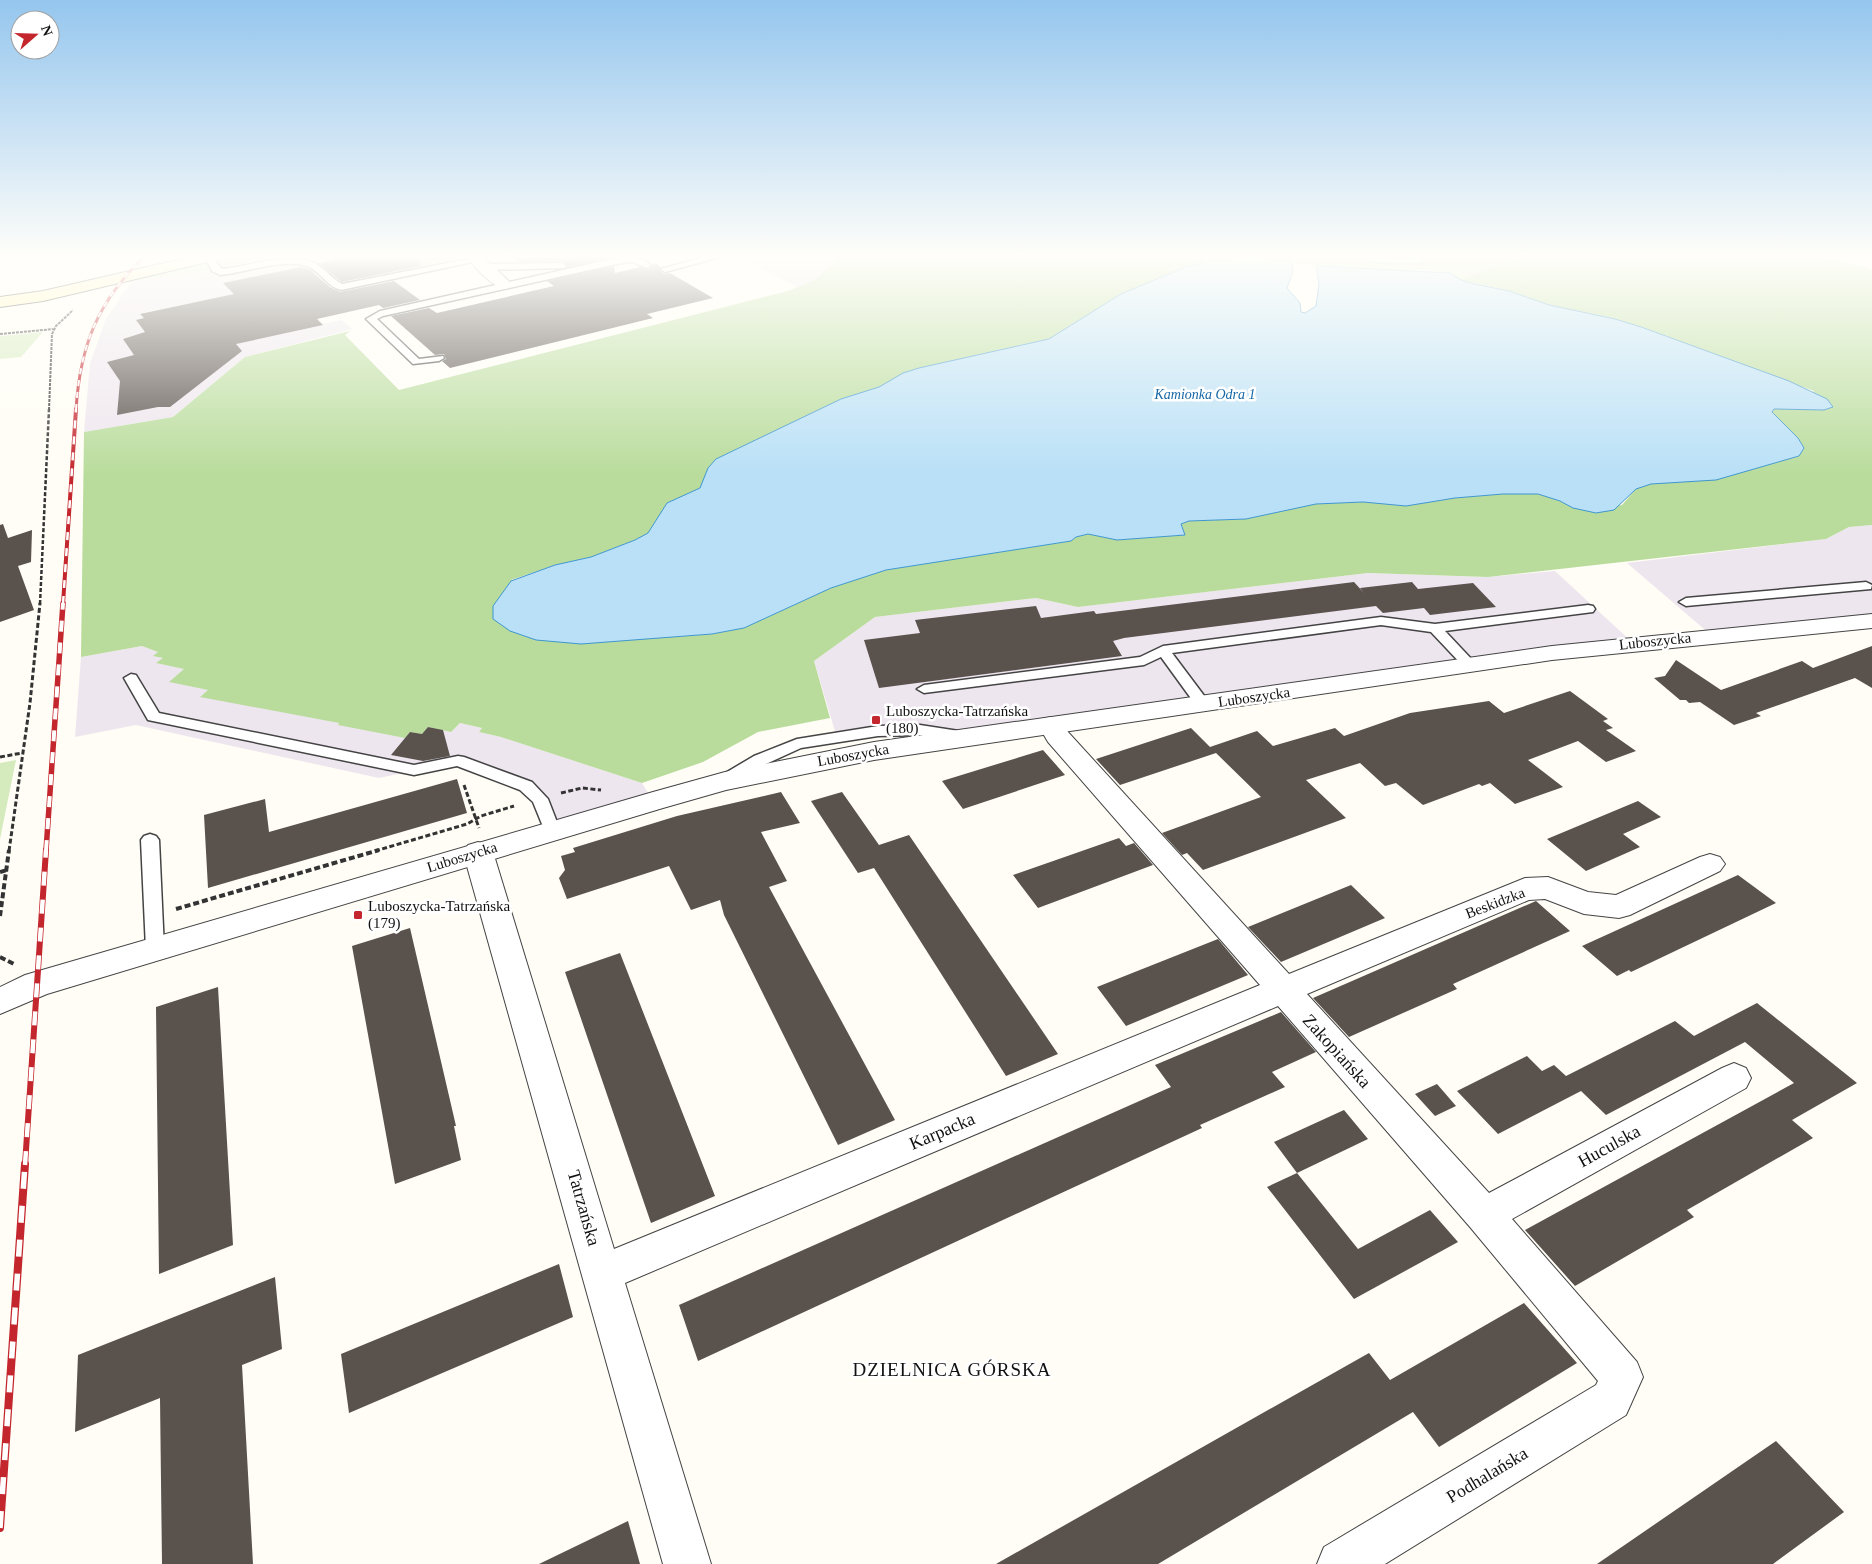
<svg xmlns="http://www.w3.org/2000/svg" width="1872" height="1564" font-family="'Times New Roman',serif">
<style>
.industrial{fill:#eee6ef}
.green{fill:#d5ebbd}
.forest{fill:#b9dc9c}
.water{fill:#b9e0f7;stroke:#3f96cf}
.building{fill:#5a524d}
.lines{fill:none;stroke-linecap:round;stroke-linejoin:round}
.service-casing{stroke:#444;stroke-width:3}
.minor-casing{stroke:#444;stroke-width:2}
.tertiary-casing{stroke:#444;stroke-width:2}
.secondary-casing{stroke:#333;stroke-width:2}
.path-far3{stroke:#333;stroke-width:2;stroke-dasharray:3 1;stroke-linecap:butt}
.path-far2{stroke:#333;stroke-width:2.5;stroke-dasharray:4 2;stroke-linecap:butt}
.path-far1{stroke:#333;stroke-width:3;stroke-dasharray:5 2.5;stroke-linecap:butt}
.path{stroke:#333;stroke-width:4;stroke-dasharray:6 3;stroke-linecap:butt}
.service{fill:#fff;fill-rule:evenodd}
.minor{fill:#fff;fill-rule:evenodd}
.tertiary{fill:#fff;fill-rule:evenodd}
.secondary{fill:#fff6b0;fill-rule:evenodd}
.rail-far4-casing{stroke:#c4262e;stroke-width:3}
.rail-far3-casing{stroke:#c4262e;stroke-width:4}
.rail-far2-casing{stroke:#c4262e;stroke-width:5.5}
.rail-far1-casing{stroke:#c4262e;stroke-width:6}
.rail-casing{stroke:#c4262e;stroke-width:8}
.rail-far4{stroke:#fff;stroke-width:2;stroke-dasharray:6;stroke-linecap:butt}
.rail-far3{stroke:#fff;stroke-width:2.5;stroke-dasharray:8;stroke-linecap:butt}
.rail-far2{stroke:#fff;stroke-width:4;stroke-dasharray:11;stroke-linecap:butt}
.rail-far1{stroke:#fff;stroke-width:4.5;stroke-dasharray:14;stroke-linecap:butt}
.rail{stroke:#fff;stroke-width:5.5;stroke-dasharray:17;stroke-linecap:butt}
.poi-dot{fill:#c4262e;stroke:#fff;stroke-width:2}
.labels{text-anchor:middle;stroke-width:5;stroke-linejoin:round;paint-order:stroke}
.far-water-label{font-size:14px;font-style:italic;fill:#1768a6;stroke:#fff}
.street-label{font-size:15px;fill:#111;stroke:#fff}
.poi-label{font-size:15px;fill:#111;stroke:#fff;text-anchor:start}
.near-street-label{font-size:18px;fill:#111;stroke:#fff}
.near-neighbourhood-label{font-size:19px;letter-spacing:1px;fill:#111;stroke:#fff}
</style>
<rect width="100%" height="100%" fill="#fffdf5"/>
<path class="industrial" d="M 276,256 L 286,256 L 314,282 L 301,303 L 323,324 L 342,320 L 352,329 L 245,357 L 173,417 L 84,432 L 90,363 L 106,319 L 132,281 L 193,273 Z
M 842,256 L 814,280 L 797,287 L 740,257 Z
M 1872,525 L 1872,621 L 1711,635 L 1627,563 L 1826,539 L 1849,527 Z
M 1555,571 L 1633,643 L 968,737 L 920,730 L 837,738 L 814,661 L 875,617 L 1036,598 L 1078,607 L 1368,573 L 1488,577 Z
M 142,646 L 159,652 L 154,656 L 163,658 L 157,663 L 185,669 L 170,682 L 209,690 L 201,696 L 340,723 L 338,724 L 410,732 L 428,727 L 451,732 L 460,723 L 482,728 L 479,732 L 501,737 L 642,783 L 653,801 L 552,830 L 540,799 L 458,761 L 379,778 L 136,725 L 75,737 L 81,657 Z"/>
<path class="green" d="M 216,256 L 276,256 L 193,273 L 132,281 L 138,274 Z
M 473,256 L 476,258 L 426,271 L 406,257 Z
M 1214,256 L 1319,256 L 1357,262 L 1420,264 L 1418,258 L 1405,256 L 1521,256 L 1461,280 L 1450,273 L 1439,271 L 1316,266 L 1254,258 L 1210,261 Z
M 43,332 L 21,357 L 0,359 L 0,336 Z
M 16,760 L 0,839 L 0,763 Z"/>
<path class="forest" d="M 842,256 L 1214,256 L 1210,261 L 1186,267 L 1121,294 L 1049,339 L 919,368 L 879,387 L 841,399 L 716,459 L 700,488 L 667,503 L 648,533 L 635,540 L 591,557 L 555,565 L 511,580 L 675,637 L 712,634 L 744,628 L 831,588 L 886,570 L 1071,541 L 1076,537 L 1088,534 L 1117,540 L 1185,535 L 1181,524 L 1189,521 L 1246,519 L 1316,504 L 1363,502 L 1406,506 L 1455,498 L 1503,494 L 1538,494 L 1560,501 L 1573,508 L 1622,505 L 1636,489 L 1651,484 L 1677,482 L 1804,448 L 1798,438 L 1771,412 L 1774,409 L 1794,408 L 1814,391 L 1641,327 L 1615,319 L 1549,305 L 1509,291 L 1461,280 L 1521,256 L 1822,256 L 1872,269 L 1872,525 L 1849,527 L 1826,539 L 1488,577 L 1368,573 L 1078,607 L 1036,598 L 875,617 L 814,661 L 830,718 L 758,732 L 703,762 L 642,783 L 501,737 L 479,732 L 482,728 L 460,723 L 451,732 L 428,727 L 422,734 L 410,732 L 405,738 L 338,725 L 339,723 L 200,697 L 208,690 L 169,682 L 184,669 L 156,663 L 163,658 L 153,656 L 158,652 L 142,646 L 81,657 L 84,432 L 173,417 L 245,357 L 350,331 L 345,335 L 399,390 L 788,291 L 814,280 Z"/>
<path class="water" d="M 1319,256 L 1405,256 L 1418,258 L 1425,264 L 1387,264 Z
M 1254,258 L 1292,262 L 1293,271 L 1287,288 L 1300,303 L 1301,312 L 1305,313 L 1316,306 L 1319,284 L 1316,266 L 1450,273 L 1461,280 L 1474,284 L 1509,291 L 1549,305 L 1615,319 L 1641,327 L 1789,381 L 1827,399 L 1833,407 L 1824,410 L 1774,409 L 1772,412 L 1798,438 L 1804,448 L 1799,456 L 1716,480 L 1651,484 L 1636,489 L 1614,510 L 1596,513 L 1573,508 L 1560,501 L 1538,494 L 1503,494 L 1455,498 L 1406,506 L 1363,502 L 1316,504 L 1246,519 L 1189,521 L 1181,524 L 1185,535 L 1117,540 L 1088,534 L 1076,537 L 1071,541 L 886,570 L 831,588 L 744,628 L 712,634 L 581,644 L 536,640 L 510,631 L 493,619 L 493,606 L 511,581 L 555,565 L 591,557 L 635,540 L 648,533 L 667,503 L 700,488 L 708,468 L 716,459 L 841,399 L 879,387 L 903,373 L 919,368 L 1049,339 L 1121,294 L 1186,267 L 1210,261 Z"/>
<path class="building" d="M 351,256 L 420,256 L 421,266 L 342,282 L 318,263 Z
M 511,256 L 613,256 L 613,257 L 568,267 L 562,261 L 518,262 Z
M 655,263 L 661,267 L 659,269 L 664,274 L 670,273 L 713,298 L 647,314 L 653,318 L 450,368 L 442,361 L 446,359 L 444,354 L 435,355 L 391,316 L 429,308 L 437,313 L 554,286 L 547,281 L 614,266 L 615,273 L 640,267 L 648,270 Z
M 301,267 L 310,270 L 330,287 L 340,292 L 394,281 L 420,300 L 383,308 L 379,305 L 317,319 L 323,325 L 236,344 L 242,351 L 170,407 L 158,407 L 117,415 L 120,381 L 107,362 L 134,355 L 123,339 L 145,332 L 136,320 L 144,318 L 140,314 L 234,294 L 223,283 Z
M 3,524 L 8,538 L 32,530 L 31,562 L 18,566 L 34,610 L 0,622 L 0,525 Z
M 1354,582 L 1364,593 L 1360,588 L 1412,582 L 1418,589 L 1473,583 L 1496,607 L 1430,615 L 1424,608 L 1383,613 L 1376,606 L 1124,638 L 1113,641 L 1122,656 L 879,688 L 864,640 L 920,633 L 915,620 L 1036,606 L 1041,618 L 1094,611 L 1096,614 Z
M 1872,646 L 1872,688 L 1855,678 L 1756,713 L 1761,716 L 1734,725 L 1700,702 L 1689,703 L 1686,700 L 1680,700 L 1654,678 L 1665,676 L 1676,660 L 1721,690 L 1802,661 L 1813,668 Z
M 1570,691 L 1608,719 L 1603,721 L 1613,728 L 1606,730 L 1636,751 L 1606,762 L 1578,741 L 1528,760 L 1563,787 L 1515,804 L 1490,783 L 1482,786 L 1479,784 L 1423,805 L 1396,783 L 1385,786 L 1360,763 L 1306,780 L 1346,818 L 1203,870 L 1187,853 L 1182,855 L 1162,833 L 1261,797 L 1216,753 L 1120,785 L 1096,759 L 1191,728 L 1210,747 L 1257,731 L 1273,746 L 1335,728 L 1344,736 L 1410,713 L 1489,701 L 1504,713 Z
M 428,727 L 443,730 L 450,756 L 423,761 L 391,755 L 410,732 L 422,734 Z
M 1043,750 L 1065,775 L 963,809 L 942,781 Z
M 457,779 L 467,813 L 208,888 L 204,815 L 265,799 L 269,832 Z
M 781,792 L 800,823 L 761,832 L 787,881 L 769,887 L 895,1120 L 838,1145 L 724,915 L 720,900 L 691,910 L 669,866 L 567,899 L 559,878 L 565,870 L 561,856 L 575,852 L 573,848 L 677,816 Z
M 842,792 L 879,845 L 909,835 L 1058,1054 L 1006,1076 L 874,868 L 858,873 L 811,801 Z
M 1638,801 L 1661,817 L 1623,834 L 1640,847 L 1586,871 L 1547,839 Z
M 1119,838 L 1126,846 L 1134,843 L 1153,865 L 1038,908 L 1013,875 Z
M 1738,875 L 1776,903 L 1631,972 L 1629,970 L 1617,976 L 1582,946 Z
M 1351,885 L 1385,918 L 1281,962 L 1248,927 Z
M 1536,901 L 1570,931 L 1453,984 L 1457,989 L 1349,1037 L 1313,998 Z
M 410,928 L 456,1126 L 454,1126 L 461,1160 L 395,1184 L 352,946 Z
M 1218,939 L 1248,975 L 1126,1026 L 1097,987 Z
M 620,953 L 715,1196 L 651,1223 L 565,972 Z
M 218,987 L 233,1245 L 159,1274 L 156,1007 Z
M 1757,1003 L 1857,1083 L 1792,1120 L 1813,1138 L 1687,1210 L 1694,1217 L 1575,1286 L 1525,1230 L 1794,1083 L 1745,1042 L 1606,1115 L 1581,1091 L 1498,1134 L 1457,1091 L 1527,1056 L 1542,1071 L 1554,1065 L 1566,1076 L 1675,1021 L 1694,1036 Z
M 1281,1012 L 1316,1052 L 1272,1072 L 1285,1087 L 1200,1125 L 1202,1128 L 698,1361 L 679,1305 L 1171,1087 L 1155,1065 Z
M 1437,1084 L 1456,1106 L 1435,1116 L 1415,1094 Z
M 1344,1110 L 1368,1139 L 1297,1173 L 1274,1142 Z
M 1297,1173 L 1358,1249 L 1430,1210 L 1458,1242 L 1354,1299 L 1267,1187 Z
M 559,1264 L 573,1317 L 349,1413 L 341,1354 Z
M 275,1277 L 282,1349 L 242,1365 L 253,1564 L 162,1564 L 160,1398 L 75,1432 L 78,1355 Z
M 1524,1303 L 1577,1363 L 1439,1447 L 1413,1412 L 1158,1564 L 996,1564 L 1369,1353 L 1390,1380 Z
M 1776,1441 L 1844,1512 L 1773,1564 L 1597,1564 Z
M 628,1521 L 640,1564 L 539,1564 Z"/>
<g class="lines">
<g class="service-casing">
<path id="service" d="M 205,256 L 211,256 L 222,269 C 250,267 287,251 314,263 C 325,268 332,279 342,284 L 478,257 L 482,260 L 341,290 C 326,286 320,270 306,266 C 284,258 244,273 220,275 L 212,271 Z
M 707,256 L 724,256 L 665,272 L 661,269 Z
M 621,257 L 637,257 L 651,265 L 647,268 L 633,262 L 621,263 L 383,316 L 377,319 L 419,359 L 443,356 L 444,358 L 439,361 L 413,364 L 366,319 L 380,311 Z
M 562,263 L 566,266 L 565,268 L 484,270 L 480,267 L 484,264 Z
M 1866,582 L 1872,585 L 1871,589 L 1686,606 L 1679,602 L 1686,598 Z
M 1588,605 L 1593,606 L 1595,609 L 1593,612 L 1445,631 L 1477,665 L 1470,669 L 1465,668 L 1431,632 L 1381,625 L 1172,653 L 1211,705 L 1203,710 L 1198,708 L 1161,657 L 1144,665 L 924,693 L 917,689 L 924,685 L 1140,657 L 1163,646 L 1381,617 L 1435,624 Z
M 131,674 L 136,675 L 159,713 L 414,765 L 458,756 L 464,757 L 532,782 L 548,799 L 560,830 L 558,834 L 546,834 L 533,802 L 520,790 L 457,766 L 414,775 L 148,720 L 124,678 Z
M 920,725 L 959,731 L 967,736 L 959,741 L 920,735 L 878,736 L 801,748 L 766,764 L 734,783 L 722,783 L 720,779 L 722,775 L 754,756 L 797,739 L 878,726 Z
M 150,834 L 156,836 L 159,840 L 164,949 L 162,954 L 155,956 L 148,954 L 146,949 L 141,840 L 144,836 Z"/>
</g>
<g class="minor-casing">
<path id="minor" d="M 466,256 L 482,256 L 513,285 L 506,289 C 491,286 476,269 466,256 Z
M 1051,717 L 1060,719 L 1068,732 L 1289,974 L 1525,878 L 1548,877 L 1588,892 L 1616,895 L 1700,857 L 1710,854 L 1720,857 L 1725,864 L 1720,871 L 1630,915 L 1619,918 L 1584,914 L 1545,899 L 1529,900 L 1307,994 L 1489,1193 L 1722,1068 L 1734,1063 L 1746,1068 L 1751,1078 L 1746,1088 L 1512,1219 L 1637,1362 L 1643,1377 L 1626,1415 L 1385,1564 L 1317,1564 L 1324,1547 L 1596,1385 L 1598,1381 L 1470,1227 L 1278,1006 L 625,1283 L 711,1564 L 663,1564 L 463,852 L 468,845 L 478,842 L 488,845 L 493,852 L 614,1249 L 1260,985 L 1048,742 L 1038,725 L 1042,719 Z"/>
</g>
<g class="tertiary-casing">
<path id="tertiary" d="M 1872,614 L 1872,628 L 1552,660 L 874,760 L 726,790 L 663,808 L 47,994 L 0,1014 L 0,987 L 25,975 L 653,792 L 725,772 L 874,742 L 1552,646 Z"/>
</g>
<g class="secondary-casing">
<path id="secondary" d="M 195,256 L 223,256 L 216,260 L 43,301 L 0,307 L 0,297 L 43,291 Z"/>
</g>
<path class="path-far3" d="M 0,334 L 54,329
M 49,410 L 52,334 L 56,326 L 73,310"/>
<path class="path-far2" d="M 40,604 L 49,409"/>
<path class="path-far1" d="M 0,757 L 22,753
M 464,785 L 479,828
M 561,793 L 582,788 L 601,790
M 9,851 L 30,703 L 40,603
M 375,851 L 467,824 L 481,816 L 514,806"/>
<path class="path" d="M 0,872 L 7,870
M 176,909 L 379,850
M 0,916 L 9,850
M 0,957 L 14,964"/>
<use href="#service" class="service"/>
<use href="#minor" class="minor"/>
<use href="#tertiary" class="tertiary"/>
<use href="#secondary" class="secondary"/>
<g class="rail-far4-casing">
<path id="rail-far4" d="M 76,410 C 80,345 98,301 145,256"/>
</g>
<g class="rail-far3-casing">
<path id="rail-far3" d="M 63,604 L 76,409"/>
</g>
<g class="rail-far2-casing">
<path id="rail-far2" d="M 46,851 L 63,603"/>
</g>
<g class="rail-far1-casing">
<path id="rail-far1" d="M 25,1165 L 46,850"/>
</g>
<g class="rail-casing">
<path id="rail" d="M 0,1528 L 25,1164"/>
</g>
<use href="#rail-far4" class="rail-far4"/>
<use href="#rail-far3" class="rail-far3"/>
<use href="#rail-far2" class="rail-far2"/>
<use href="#rail-far1" class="rail-far1"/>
<use href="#rail" class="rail"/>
</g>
<linearGradient id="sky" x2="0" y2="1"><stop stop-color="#95c6ee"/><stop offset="0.54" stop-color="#fffefa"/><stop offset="1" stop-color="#fffefa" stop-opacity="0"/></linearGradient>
<rect width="1872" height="475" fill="url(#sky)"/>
<g class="poi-dot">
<rect x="871" y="715" width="10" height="10" rx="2.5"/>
<rect x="353" y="910" width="10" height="10" rx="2.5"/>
</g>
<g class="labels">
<g class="far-water-label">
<text x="1205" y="399">Kamionka Odra 1</text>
</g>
<g class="street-label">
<text transform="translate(1655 641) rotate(-6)" y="5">Luboszycka</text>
<text transform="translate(1254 697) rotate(-8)" y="5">Luboszycka</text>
<text transform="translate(853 755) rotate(-10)" y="5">Luboszycka</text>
<text transform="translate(462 857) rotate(-17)" y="5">Luboszycka</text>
<text transform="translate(1495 903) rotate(-21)" y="5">Beskidzka</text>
</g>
<g class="poi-label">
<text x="886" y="716">Luboszycka-Tatrzańska<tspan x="886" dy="17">(180)</tspan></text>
<text x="368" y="911">Luboszycka-Tatrzańska<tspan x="368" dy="17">(179)</tspan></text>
</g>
<g class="near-street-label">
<text transform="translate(1337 1051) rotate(48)" y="6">Zakopiańska</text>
<text transform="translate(942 1131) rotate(-23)" y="6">Karpacka</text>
<text transform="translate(1609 1146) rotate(-29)" y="6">Huculska</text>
<text transform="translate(584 1208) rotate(74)" y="6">Tatrzańska</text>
<text transform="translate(1487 1475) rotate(-31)" y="6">Podhalańska</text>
</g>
<g class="near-neighbourhood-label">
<text x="952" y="1376">DZIELNICA GÓRSKA</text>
</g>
</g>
<g transform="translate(35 35) rotate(70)"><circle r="24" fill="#ffffff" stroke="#a0a0a0"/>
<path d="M0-4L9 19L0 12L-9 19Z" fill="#c4262e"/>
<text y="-8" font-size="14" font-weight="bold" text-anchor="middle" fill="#111111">N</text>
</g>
</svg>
